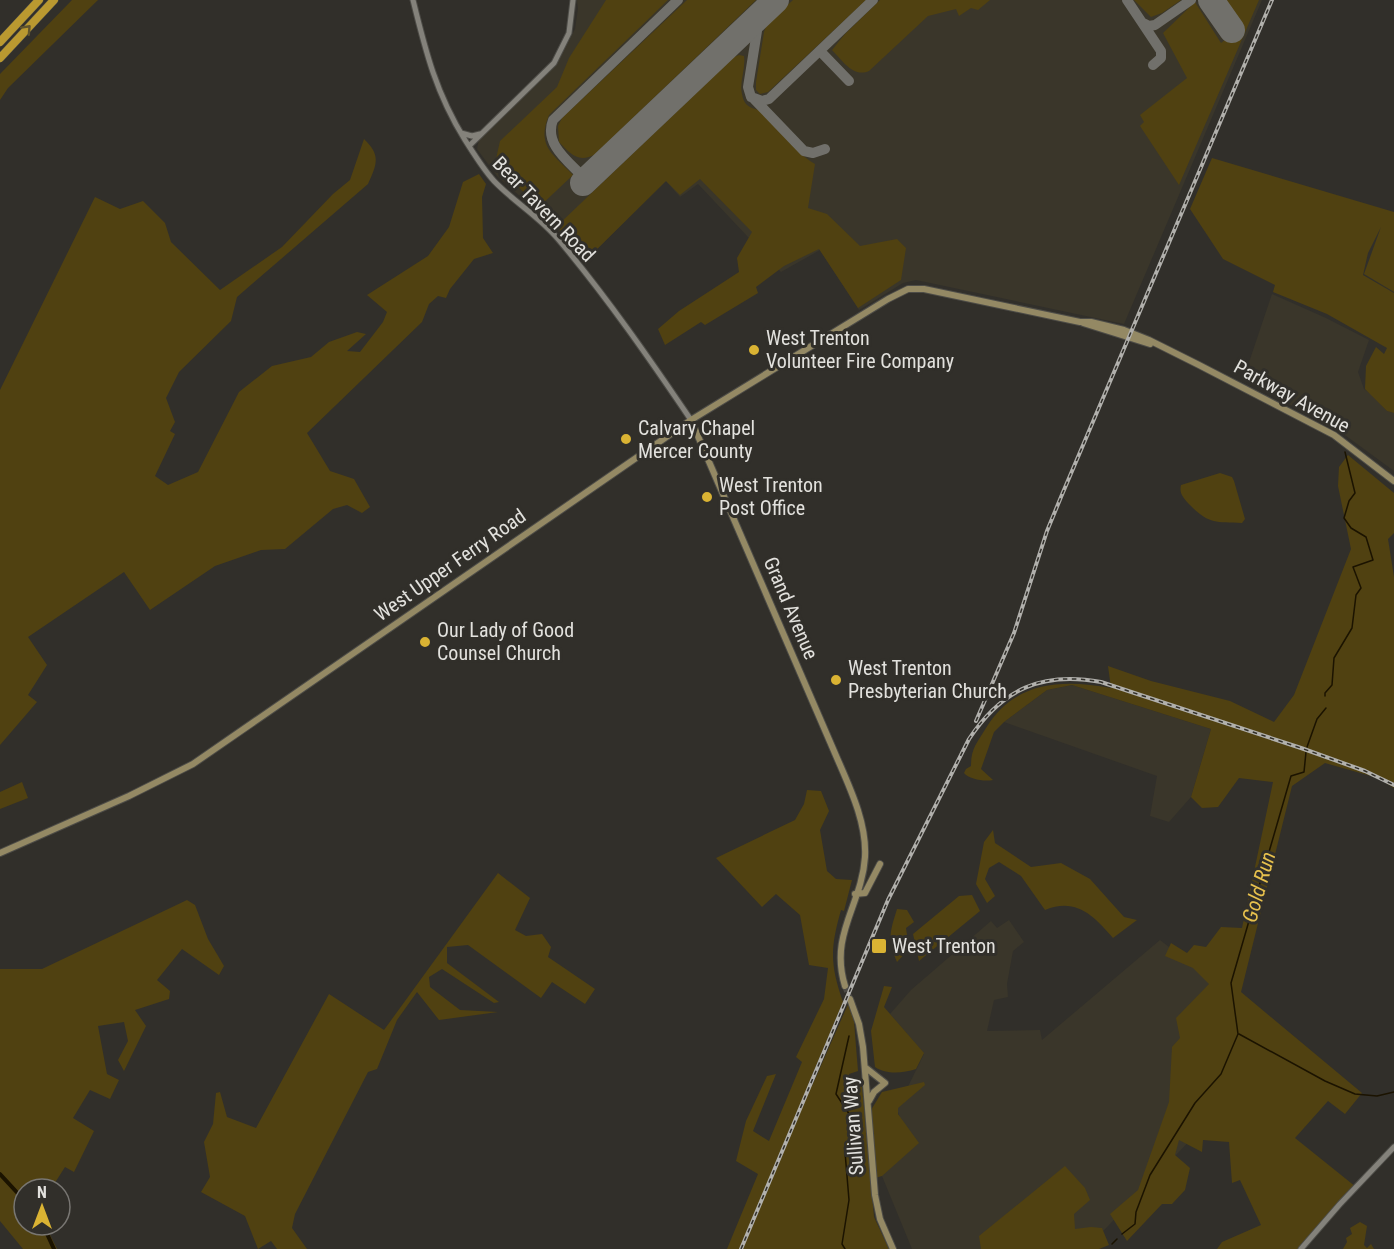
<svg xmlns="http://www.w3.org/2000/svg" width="1394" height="1249" font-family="'Roboto Condensed',sans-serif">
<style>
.built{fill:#3a362a}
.green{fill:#504111}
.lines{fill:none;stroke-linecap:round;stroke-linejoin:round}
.stream{stroke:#1b1300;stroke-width:1.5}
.canal{stroke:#1b1300;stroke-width:4}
.taxiway{stroke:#71706b;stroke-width:10}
.runway{stroke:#71706b;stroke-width:26}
.secondary-tunnel{stroke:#4c4a45;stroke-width:6;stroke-dasharray:6 3;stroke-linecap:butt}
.tertiary-casing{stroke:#4d4c47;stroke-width:7}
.secondary-casing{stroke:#4d4c47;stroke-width:8}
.motorway-casing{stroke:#4d4c47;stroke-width:9}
.tertiary{stroke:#84827b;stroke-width:5}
.secondary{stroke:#948964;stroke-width:6}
.motorway{stroke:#ba9930;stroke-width:8}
.rail-casing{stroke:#b1b0ac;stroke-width:4}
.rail{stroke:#312f2a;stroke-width:1.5;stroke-dasharray:4.5;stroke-linecap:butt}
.oneway{stroke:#61542c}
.poi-dot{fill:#dab333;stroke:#312f2a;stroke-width:2}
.labels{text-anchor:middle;stroke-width:6;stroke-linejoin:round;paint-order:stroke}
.street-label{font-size:20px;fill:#e2e1dd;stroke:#312f2a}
.poi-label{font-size:20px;fill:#e2e1dd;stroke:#312f2a;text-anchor:start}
.water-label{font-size:21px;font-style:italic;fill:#e7c14d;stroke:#312f2a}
</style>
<rect width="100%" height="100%" fill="#312f2a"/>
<path class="built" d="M 577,0 L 1262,0 L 1124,324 L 916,280 L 903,283 L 859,310 L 820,250 L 781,272 L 698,184 L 680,197 L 666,181 L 584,262 L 553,225 L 497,176 L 477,149 L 479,139 L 560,58 L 575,29 L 578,9 Z
M 1272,294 L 1326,318 L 1369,340 L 1358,372 L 1364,389 L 1371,394 L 1387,411 L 1394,413 L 1394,471 L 1338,430 L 1243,380 Z
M 1072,685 L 1211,729 L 1191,797 L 1169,822 L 1150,816 L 1157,776 L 1004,722 L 1047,690 Z
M 1009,920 L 1024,942 L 1013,951 L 1007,984 L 1008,997 L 994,1000 L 987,1031 L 1040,1030 L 1042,1040 L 1160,940 L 1287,1039 L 1086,1249 L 912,1249 L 882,1176 L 900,1118 L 897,1109 L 924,1054 L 890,1014 L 911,990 L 991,921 L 997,928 Z"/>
<path class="green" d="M 72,0 L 98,0 L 8,88 L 0,100 L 0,74 Z
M 606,0 L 668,0 L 549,115 C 536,146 553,154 573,175 L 538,208 L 513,181 L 503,179 L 494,168 L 500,141 L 557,87 L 569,58 Z
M 687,0 L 756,0 L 594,155 C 577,163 570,153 559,142 L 558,126 L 562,118 Z
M 793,0 L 866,0 L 768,92 L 760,94 L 756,90 L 756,82 L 764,32 L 767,24 Z
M 880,0 L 990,0 L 978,10 L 971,8 L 959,16 L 956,9 L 928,16 L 869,71 C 853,78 842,60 832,50 L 845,34 Z
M 1134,0 L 1181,0 L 1162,13 L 1151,17 Z
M 1224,0 L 1259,0 L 1179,185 L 1140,126 L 1144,122 L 1140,115 L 1187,78 L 1163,33 L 1195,2 L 1221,43 L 1243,26 Z
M 739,55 L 744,56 C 746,69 739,82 742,94 C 745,112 757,106 765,114 C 785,133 790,149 815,164 L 808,208 L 827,214 L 860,246 L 897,239 L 906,248 L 901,280 L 858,308 L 819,249 L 784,266 L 756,287 L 758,293 L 705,325 L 701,322 L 665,345 L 658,329 L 679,311 L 739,272 L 737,258 L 752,232 L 700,179 L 680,195 L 666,181 L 584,262 L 557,226 L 734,57 Z
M 364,139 C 381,155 377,164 368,184 L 237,297 L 231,321 L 179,372 L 166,398 L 175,422 L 170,431 L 175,434 L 155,476 L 168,485 L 198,472 L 239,392 L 272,366 L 311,357 L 329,342 L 357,332 L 366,334 L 347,351 L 360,352 L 383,322 L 387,312 L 367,295 L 428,256 L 449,227 L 463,182 L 479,174 L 486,184 L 482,197 L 483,238 L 493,253 L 474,259 L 450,289 L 446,298 L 438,296 L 429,304 L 422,322 L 307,433 L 330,471 L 354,479 L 370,507 L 362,513 L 347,505 L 333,509 L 285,549 L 261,550 L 215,566 L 150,610 L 124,572 L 28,637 L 47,665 L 28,695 L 37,702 L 0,745 L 0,390 L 95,197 L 120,209 L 143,201 L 165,223 L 171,242 L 220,290 L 282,247 L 333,194 L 350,180 Z
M 1212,158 L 1394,212 L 1394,292 L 1364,274 L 1381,227 L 1368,253 L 1363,275 L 1394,293 L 1394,413 L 1387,411 L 1365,389 L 1366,366 L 1376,347 L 1384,354 L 1387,348 L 1327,314 L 1273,292 L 1275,285 L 1223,259 L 1190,209 Z
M 1348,455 L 1394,493 L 1394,533 L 1388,539 L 1394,577 L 1394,788 L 1378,778 L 1325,763 L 1292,786 L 1241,992 L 1362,1093 L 1345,1114 L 1328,1101 L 1295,1138 L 1356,1187 L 1302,1249 L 1217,1249 L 1222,1242 L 1261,1225 L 1240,1180 L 1232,1183 L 1229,1142 L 1203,1140 L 1202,1152 L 1179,1140 L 1175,1155 L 1190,1168 L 1185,1190 L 1172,1204 L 1162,1204 L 1127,1241 L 1110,1214 L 1138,1190 L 1169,1102 L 1172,1047 L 1180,1038 L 1176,1018 L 1209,984 L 1193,968 L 1165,956 L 1171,943 L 1187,953 L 1194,945 L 1206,947 L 1221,927 L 1242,928 L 1273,782 L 1239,778 L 1218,807 L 1202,808 L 1191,797 L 1211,729 L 1072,685 L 1047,690 L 1004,722 L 994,732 L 981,769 L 993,780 C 984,782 969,779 964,773 L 966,769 L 971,766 C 971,748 977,743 986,728 C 1015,681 1061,679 1111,688 L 1108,666 L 1151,681 L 1230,701 L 1274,722 L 1294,695 L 1351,549 L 1338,486 L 1339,467 Z
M 1220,473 L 1232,477 L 1234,481 L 1245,519 L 1242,523 C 1213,522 1208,524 1187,502 C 1183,497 1179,493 1181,485 Z
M 22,782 L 28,798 L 0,809 L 0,792 Z
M 807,790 L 821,791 L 829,811 L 820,830 L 827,871 L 836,879 L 852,880 L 844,911 L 841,910 C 830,949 830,964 843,1002 L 808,1085 L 812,1086 L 849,1002 L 854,1022 L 858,1071 L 849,1074 L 850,1083 L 862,1087 L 874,1217 L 889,1249 L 727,1249 L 758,1174 L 736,1161 L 746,1121 L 767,1076 L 776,1074 L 753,1131 L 769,1141 L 802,1062 L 796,1057 L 824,999 L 828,968 L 809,965 L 800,915 L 776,894 L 762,907 L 716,858 L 795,820 L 804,804 Z
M 993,830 L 995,843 L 1031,867 L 1061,863 L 1090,879 L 1124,917 L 1137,920 L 1113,938 C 1094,916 1076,897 1045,910 L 1021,876 L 999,862 L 989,868 L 985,879 L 995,896 L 987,903 L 976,884 L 984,842 Z
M 498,873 L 530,898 L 515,930 L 526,936 L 542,934 L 551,947 L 548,957 L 595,989 L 585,1004 L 552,982 L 541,998 L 468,945 L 447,947 L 447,963 L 499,1002 L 494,1003 L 442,969 L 429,977 L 430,987 L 460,1010 L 498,1012 L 439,1020 L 417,992 L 397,1020 L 377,1069 L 368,1072 L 295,1214 L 292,1228 L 307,1249 L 277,1249 L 271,1241 L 258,1249 L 245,1216 L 201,1192 L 210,1177 L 204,1142 L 213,1124 L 216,1093 L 220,1092 L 227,1117 L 256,1128 L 329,994 L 384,1030 Z
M 972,895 L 980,911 L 919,961 L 913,934 L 959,896 Z
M 187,900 L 195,905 L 208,939 L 224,966 L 219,975 L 182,949 L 157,980 L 170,991 L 169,999 L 135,1010 L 146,1026 L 124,1071 L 118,1060 L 128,1041 L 124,1022 L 98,1026 L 107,1074 L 119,1080 L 110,1099 L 90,1090 L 73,1118 L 94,1131 L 74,1172 L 65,1167 L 51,1189 L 24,1189 L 24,1225 L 45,1225 L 57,1249 L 23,1249 L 0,1221 L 0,969 L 42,969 Z
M 897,909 L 907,910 L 914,922 L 906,928 L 909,949 L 897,962 C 887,939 890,932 897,909 Z
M 884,986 L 892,987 L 884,1007 L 924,1053 L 916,1069 C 903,1073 887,1075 875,1067 L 871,1031 Z
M 924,1082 L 925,1085 L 898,1108 L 898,1114 L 919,1143 L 882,1176 L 875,1178 L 871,1110 L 882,1092 Z
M 1065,1166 L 1085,1188 L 1090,1200 L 1074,1214 L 1075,1229 L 1091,1227 L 1102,1228 L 1109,1245 L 1099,1249 L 981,1249 L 979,1236 Z
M 1360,1222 L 1367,1226 L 1364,1245 L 1367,1248 L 1371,1244 L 1374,1249 L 1343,1249 L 1347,1242 L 1346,1238 L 1352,1234 L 1350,1228 Z"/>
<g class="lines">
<path class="stream" d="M 1325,696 L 1325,693 L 1332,685 L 1334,658 L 1352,628 L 1356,595 L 1361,588 L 1353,567 L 1373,560 L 1366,537 L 1351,528 L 1344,518 L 1349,501 L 1355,493 L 1345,452
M 1307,747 L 1317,719 L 1326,708
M 1239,1034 L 1325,1081 L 1355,1094 L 1377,1096 L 1394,1092
M 1122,1234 L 1135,1224 L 1136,1212 L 1150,1175 L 1195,1103 L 1221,1074 L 1238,1034 L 1231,983 L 1291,776 L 1304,772 L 1306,752
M 1112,1244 L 1117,1239
M 845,1249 L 842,1244 L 849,1200 L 845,1152 L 859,1129 L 836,1094 L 849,1036"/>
<path class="canal" d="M 0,1174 L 24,1200
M 43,1225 L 54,1249"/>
<path class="taxiway" d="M 762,0 L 748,87 L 751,97 L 762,101 L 769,99 L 873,0
M 1127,0 L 1161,51 L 1161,58 L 1153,65
M 1143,23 L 1149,26 L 1155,25 L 1191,0
M 820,51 L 849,81
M 754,99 L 804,151 L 813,153 L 825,149
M 586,180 C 571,163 543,145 553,120 L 678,0"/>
<path class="runway" d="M 1211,0 L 1232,30
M 583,183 L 776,0"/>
<path class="secondary-tunnel" d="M 845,986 L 850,999"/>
<g class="tertiary-casing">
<path id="tertiary" d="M 413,0 C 426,53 436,93 465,140 C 474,154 483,169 494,181 C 514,202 540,217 558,239 C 606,296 649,358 691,420
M 461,133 L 472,136 L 480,134
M 469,146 L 554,63 L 569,33 L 573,0
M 1301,1249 L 1340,1204 L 1394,1147"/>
</g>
<g class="secondary-casing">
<path id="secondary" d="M 1083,323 L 1150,344
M 691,420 L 834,751 C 848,784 867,821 865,857 C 862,905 829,934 845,986
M 0,853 L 129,796 L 193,764 L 691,420 L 888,299 L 908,289 L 924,289 L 1080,322 L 1091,322 L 1124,330 L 1149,340 L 1199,365 L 1334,435 L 1394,481
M 855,894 L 865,893 L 880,864
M 850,999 L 859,1024 L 863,1047 L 875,1195 L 880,1219 L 893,1249
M 866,1068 L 885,1083 L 874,1092 L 869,1101"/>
</g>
<g class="motorway-casing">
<path id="motorway" d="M 0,42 L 39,0
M 0,58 L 54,0"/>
</g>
<use href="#tertiary" class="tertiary"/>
<use href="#secondary" class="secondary"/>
<use href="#motorway" class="motorway"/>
<g class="rail-casing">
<path id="rail" d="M 976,721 L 1014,633 L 1047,531 L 1061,497 L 1272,0
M 741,1249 L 888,900 L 969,739 C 1002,689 1042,671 1101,682 L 1301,748 L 1365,771 L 1394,785"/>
</g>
<use href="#rail" class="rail"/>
</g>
<defs><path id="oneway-chevron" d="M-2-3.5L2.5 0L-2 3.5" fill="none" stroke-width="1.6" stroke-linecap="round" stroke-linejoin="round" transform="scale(1.5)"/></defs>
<use class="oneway" href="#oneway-chevron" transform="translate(27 29) rotate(-47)"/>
<g class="poi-dot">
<circle cx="754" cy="350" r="6"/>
<circle cx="626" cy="439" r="6"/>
<circle cx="707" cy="497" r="6"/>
<circle cx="425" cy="642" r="6"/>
<circle cx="836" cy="680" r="6"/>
<rect x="871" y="938" width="16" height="16" rx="3"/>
</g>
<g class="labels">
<g class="street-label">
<text transform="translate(544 209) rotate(46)" y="7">Bear Tavern Road</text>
<text transform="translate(1292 396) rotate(29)" y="7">Parkway Avenue</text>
<text transform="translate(450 565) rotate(-35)" y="7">West Upper Ferry Road</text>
<text transform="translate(791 608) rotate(67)" y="7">Grand Avenue</text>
<text transform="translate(853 1126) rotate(-94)" y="7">Sullivan Way</text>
</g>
<g class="poi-label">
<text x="766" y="345">West Trenton<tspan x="766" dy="23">Volunteer Fire Company</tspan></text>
<text x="638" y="435">Calvary Chapel<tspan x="638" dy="23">Mercer County</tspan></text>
<text x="719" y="492">West Trenton<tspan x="719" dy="23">Post Office</tspan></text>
<text x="437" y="637">Our Lady of Good<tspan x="437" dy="23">Counsel Church</tspan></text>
<text x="848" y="675">West Trenton<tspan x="848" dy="23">Presbyterian Church</tspan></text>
<text x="892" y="953">West Trenton</text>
</g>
<g class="water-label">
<text transform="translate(1259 887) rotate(-74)" y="7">Gold Run</text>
</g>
</g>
<g transform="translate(42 1207)"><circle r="28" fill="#312f2a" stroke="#787672" stroke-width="1.5"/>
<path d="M0-4.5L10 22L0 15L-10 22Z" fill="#dab333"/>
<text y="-9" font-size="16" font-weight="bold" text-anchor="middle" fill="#e2e1dd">N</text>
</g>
</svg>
